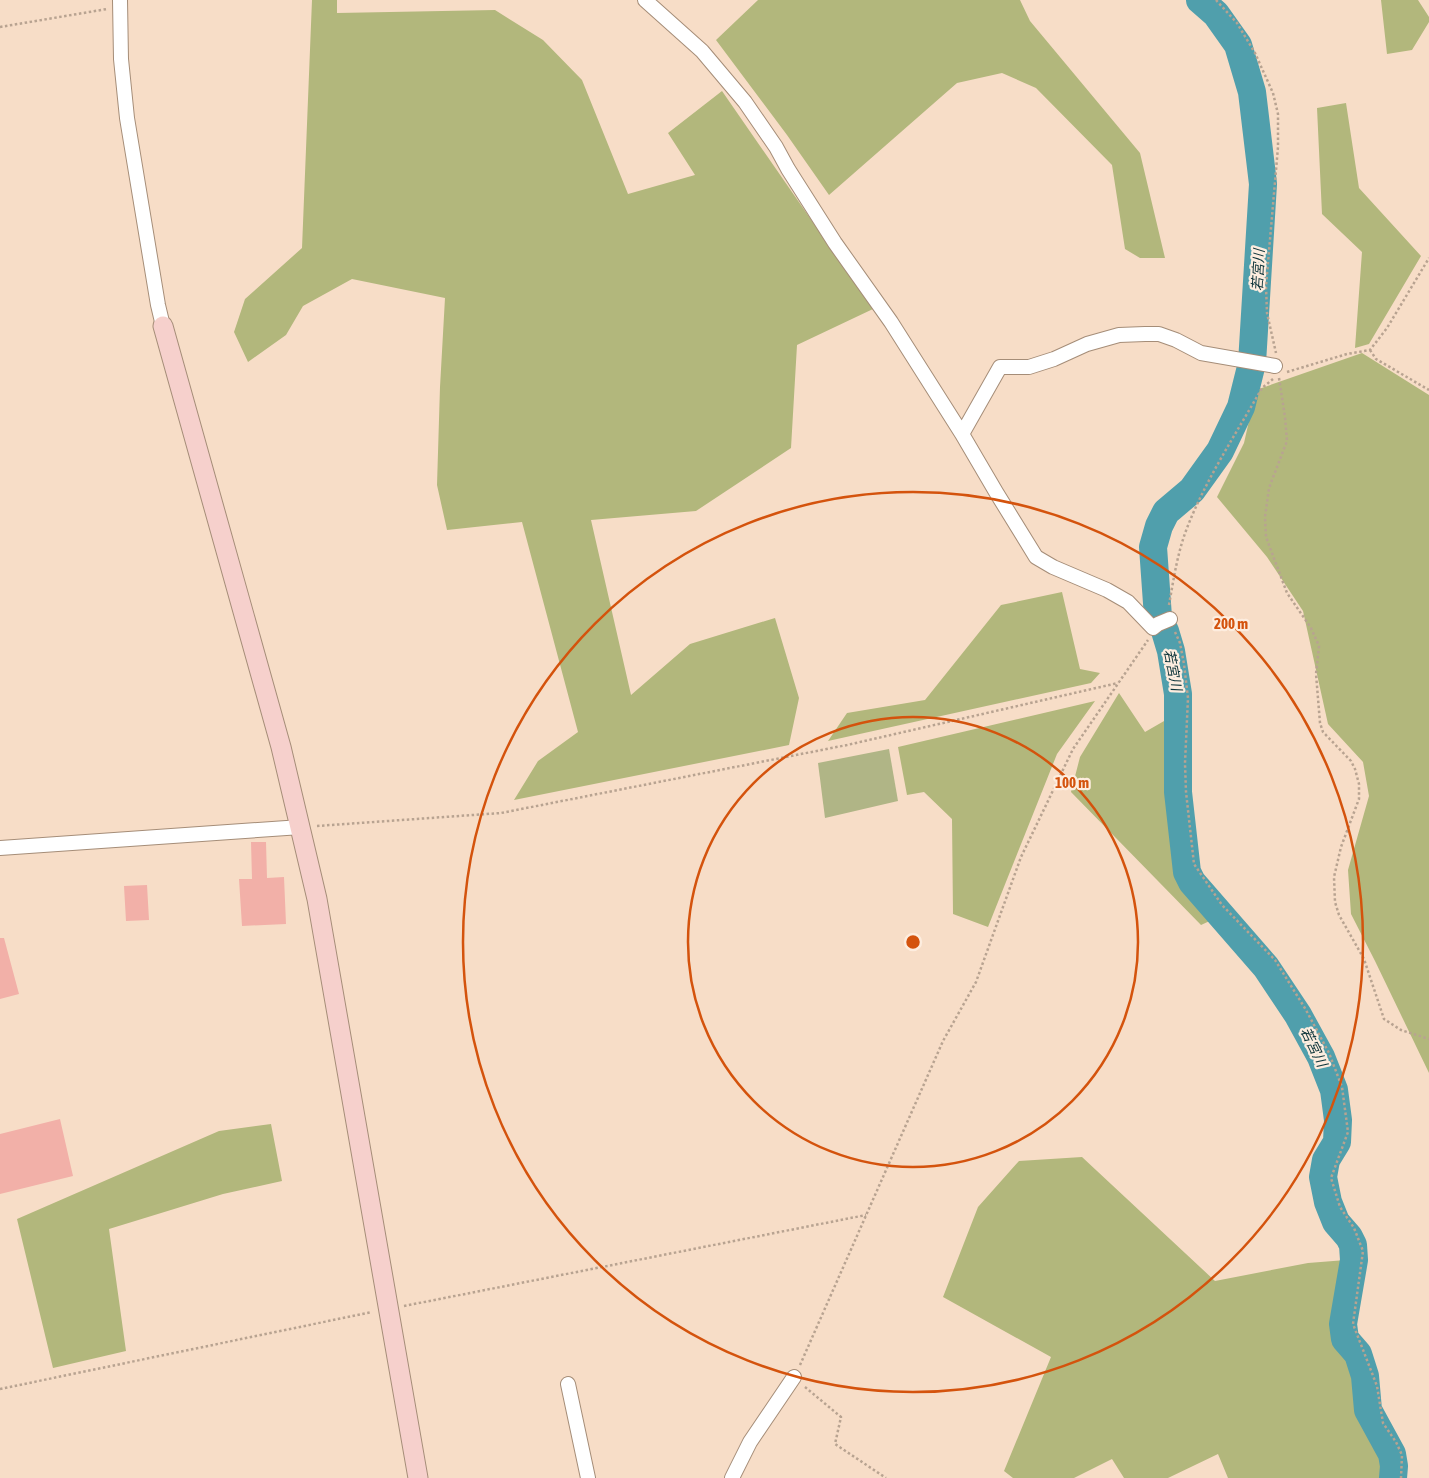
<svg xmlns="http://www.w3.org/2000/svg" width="1429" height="1478" font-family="'Asap Condensed','Noto Sans JP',sans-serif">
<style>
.green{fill:#b0b586}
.forest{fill:#b2b77c}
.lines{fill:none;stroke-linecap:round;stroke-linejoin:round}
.river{stroke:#509fac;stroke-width:28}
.building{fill:#f2b0a8}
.street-casing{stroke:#a58d78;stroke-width:16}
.secondary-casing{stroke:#a58d78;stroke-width:21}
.path{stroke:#b8a391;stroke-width:2.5;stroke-dasharray:2.5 2.5;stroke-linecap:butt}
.street{stroke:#fff;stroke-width:14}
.secondary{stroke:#f6d0cc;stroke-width:19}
.ring{fill:none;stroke:#d4530d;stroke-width:2.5}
.labels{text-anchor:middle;stroke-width:4.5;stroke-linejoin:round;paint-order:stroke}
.water-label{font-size:14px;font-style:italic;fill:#0c3339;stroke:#fdeddf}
.centre{fill:#d4530d;stroke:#fdeddf;stroke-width:2.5}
.ring-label{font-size:15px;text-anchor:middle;font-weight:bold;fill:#d4530d;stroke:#fdeddf;stroke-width:4.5;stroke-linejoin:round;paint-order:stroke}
</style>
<rect width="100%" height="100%" fill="#f7ddc7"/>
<path class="green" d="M 889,749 L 898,801 L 825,818 L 818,763 Z"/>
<path class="forest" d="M 312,0 L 337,0 L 337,13 L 495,10 L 543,40 L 582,80 L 628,194 L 695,175 L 668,133 L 722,91 L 873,309 L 797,345 L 791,448 L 696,511 L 591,520 L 631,695 L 690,644 L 775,618 L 799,698 L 789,745 L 514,800 L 538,761 L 578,732 L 522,522 L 447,530 L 437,485 L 440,387 L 445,298 L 352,279 L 303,306 L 286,335 L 248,362 L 234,332 L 245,299 L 302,248 Z
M 758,0 L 1020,0 L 1030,21 L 1140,153 L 1165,258 L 1140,258 L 1125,249 L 1112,165 L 1036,88 L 1002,73 L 957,83 L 829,195 L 787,135 L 716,40 Z
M 1381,0 L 1418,0 L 1429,17 L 1429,22 L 1412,50 L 1387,54 Z
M 1346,103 L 1359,188 L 1421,256 L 1369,344 L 1355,348 L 1362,252 L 1322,214 L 1317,108 Z
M 1362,353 L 1429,395 L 1429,1073 L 1375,961 L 1351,914 L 1348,870 L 1369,796 L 1363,762 L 1328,724 L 1303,611 L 1267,557 L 1217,497 L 1244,443 L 1256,390 Z
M 1062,592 L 1080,669 L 1100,673 L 1091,683 L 828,741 L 847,713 L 925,700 L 1001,605 Z
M 1119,693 L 1145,732 L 1171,717 L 1174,857 L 1182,881 L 1214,919 L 1201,925 L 1071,792 L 1080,757 Z
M 1095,701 L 1057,754 L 988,927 L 953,914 L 952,819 L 924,792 L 907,795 L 898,747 Z
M 271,1124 L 282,1181 L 223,1194 L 109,1229 L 126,1351 L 53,1368 L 17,1219 L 219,1131 Z
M 1082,1157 L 1215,1281 L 1308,1263 L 1346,1260 L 1337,1322 L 1339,1343 L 1350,1355 L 1358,1371 L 1362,1388 L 1363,1413 L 1388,1457 L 1385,1478 L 1228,1478 L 1218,1454 L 1168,1478 L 1124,1478 L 1112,1459 L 1074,1478 L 1013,1478 L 1004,1471 L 1051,1357 L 943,1297 L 978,1207 L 1019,1161 Z"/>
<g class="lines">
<path class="river" d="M 1158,617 L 1153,547 L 1159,526 L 1166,512 L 1192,490 L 1220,451 L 1241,407 L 1252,363 L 1263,184 L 1252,92 L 1238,45 L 1216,14 L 1200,0
M 1165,631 L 1171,651 L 1178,694 L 1178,792 L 1187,872 L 1192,882 L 1266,967 L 1298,1015 L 1321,1057 L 1334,1090 L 1338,1120 L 1337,1142 L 1326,1160 L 1323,1177 L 1328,1202 L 1336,1222 L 1349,1237 L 1353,1245 L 1354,1260 L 1343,1324 L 1345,1339 L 1358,1354 L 1365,1376 L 1368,1410 L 1392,1454 L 1394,1466 L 1393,1478"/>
</g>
<path class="building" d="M 251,842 L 266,842 L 267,878 L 284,877 L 286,924 L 242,926 L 239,879 L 252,879 Z
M 147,885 L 149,920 L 126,921 L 124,886 Z
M 0,938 L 4,938 L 19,994 L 0,999 Z
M 60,1119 L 73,1176 L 0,1194 L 0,1134 Z"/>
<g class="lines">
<g class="street-casing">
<path id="street" d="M 120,0 L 121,59 L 127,118 L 158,305 L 163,326
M 645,0 L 702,51 L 745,102 L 776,147 L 788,169 L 835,243 L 891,322 L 962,434 L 996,492 L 1036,557 L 1053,567 L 1107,590 L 1128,602 L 1153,628 L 1158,624 L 1170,619
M 962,434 L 1000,367 L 1029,367 L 1054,359 L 1087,344 L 1119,335 L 1145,334 L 1159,334 L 1176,340 L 1201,353 L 1275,366
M 0,848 L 301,827
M 568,1384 L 588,1478
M 732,1478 L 750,1442 L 794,1377"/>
</g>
<g class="secondary-casing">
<path id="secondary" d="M 163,326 L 281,747 L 317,899 L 418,1478"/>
</g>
<path class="path" d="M 1216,0 L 1237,23 L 1255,53 L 1273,93 L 1278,114 L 1278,147 L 1266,286 L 1267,313 L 1276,353
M 0,27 L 107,9
M 1370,350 L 1376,359 L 1429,390
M 1287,372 L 1347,354 L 1370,350 L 1387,328 L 1429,258
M 1279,378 L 1285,417 L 1287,441 L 1269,488 L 1265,517 L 1266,537 L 1287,593 L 1311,628 L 1319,646 L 1316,674 L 1320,723 L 1323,732 L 1351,761 L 1355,769 L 1359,784 L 1359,799 L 1341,847 L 1334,877 L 1335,902 L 1339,915 L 1364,959 L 1384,1019 L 1401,1030 L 1429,1039
M 1169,605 C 1174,577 1178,549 1189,523 C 1208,476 1237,432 1262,388 L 1273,379
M 1175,632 L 1180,643 L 1184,664 L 1188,698 L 1185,763 L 1186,792 L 1194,864 L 1222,905 L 1275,960 L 1306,1010 L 1329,1053 L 1342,1087 L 1348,1132 L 1331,1178 L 1340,1207 L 1354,1228 L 1363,1251 L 1353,1324 L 1377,1386 L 1383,1423 L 1396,1442 L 1402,1455 L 1401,1478
M 317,826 L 501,813 L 847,745 L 1118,683
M 404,1306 L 866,1215
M 800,1365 L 943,1041 L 976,982 L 1021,857 L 1073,749 L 1148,640
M 805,1387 L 841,1417 L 835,1444 L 886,1478
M 0,1389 L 372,1312"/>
<use href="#street" class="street"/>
<use href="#secondary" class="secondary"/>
</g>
<g class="ring">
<circle cx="913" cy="942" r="225"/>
<circle cx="913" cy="942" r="450"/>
</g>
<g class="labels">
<g class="water-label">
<text transform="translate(1258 270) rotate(-87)" y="5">若宮川</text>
<text transform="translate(1173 670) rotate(79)" y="5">若宮川</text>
<text transform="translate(1314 1047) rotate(64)" y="5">若宮川</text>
</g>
</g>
<circle cx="913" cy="942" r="8" class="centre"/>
<g class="ring-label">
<text x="1231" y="629">200 m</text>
<text x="1072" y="788">100 m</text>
</g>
</svg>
